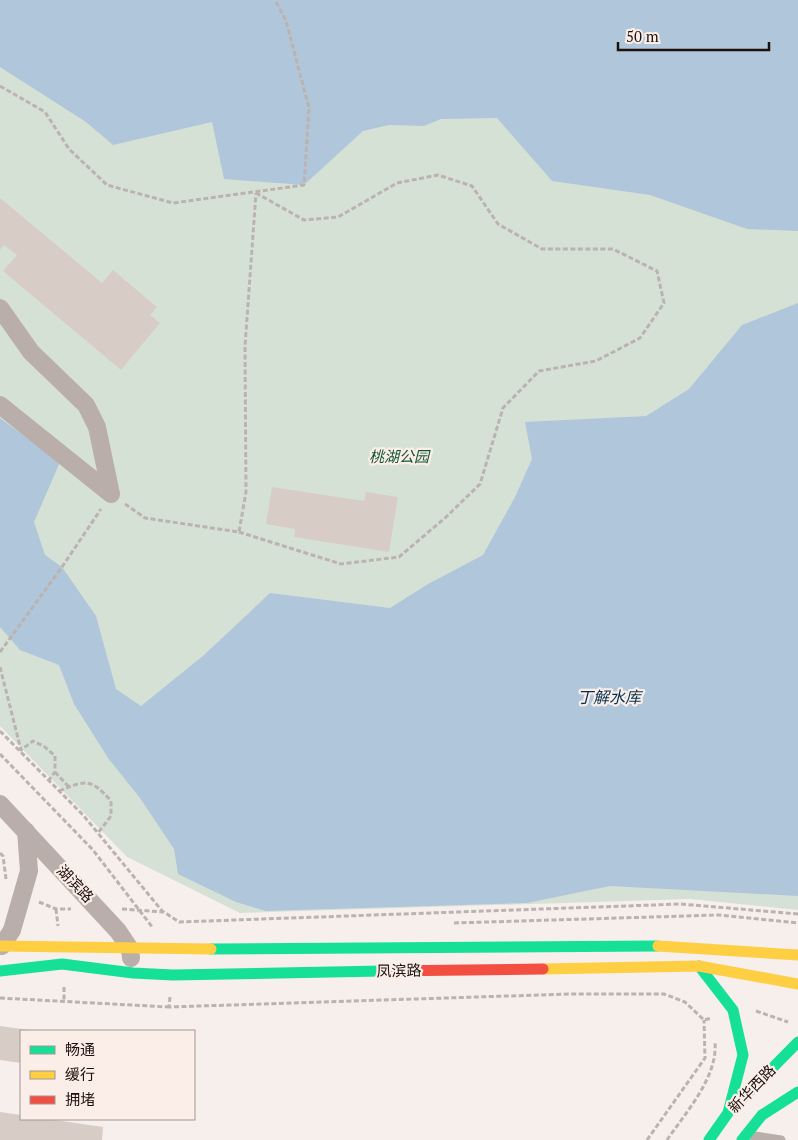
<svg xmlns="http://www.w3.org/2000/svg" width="798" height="1140" font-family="'PT Serif','Noto Sans SC',serif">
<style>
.green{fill:#d6e1d6}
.water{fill:#b0c6da}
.building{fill:#d8ccc7}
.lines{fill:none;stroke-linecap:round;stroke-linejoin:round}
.path{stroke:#bbb3af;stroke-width:3;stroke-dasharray:5 2.5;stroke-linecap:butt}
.lane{stroke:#baaeaa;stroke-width:9}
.street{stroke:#baaeaa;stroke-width:18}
.fast{stroke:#16e098;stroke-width:11}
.slow{stroke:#ffcf43;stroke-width:11}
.jam{stroke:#f24e42;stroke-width:11}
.labels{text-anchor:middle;stroke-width:4.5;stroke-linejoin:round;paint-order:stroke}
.park-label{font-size:15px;font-style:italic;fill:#125533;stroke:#fbeee8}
.street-label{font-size:15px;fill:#1c110d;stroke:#fbeee8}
.water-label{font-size:16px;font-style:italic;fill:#05324f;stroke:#fbeee8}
</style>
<rect width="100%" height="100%" fill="#f7efec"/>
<path class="green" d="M 0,0 L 798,0 L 798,910 L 690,899 L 240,913 L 127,857 L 0,726 Z"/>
<path class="water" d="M 0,0 L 798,0 L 798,231 L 747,229 L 650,195 L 552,181 L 497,118 L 441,119 L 424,126 L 389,125 L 363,131 L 304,185 L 224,179 L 212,122 L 113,145 L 86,122 L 0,67 Z
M 798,303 L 798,896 L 610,886 L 527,903 L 266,911 L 236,902 L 178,874 L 174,849 L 140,798 L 108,758 L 74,704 L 59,665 L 20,650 L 0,627 L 0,418 L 60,462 L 34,522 L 45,555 L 62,567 L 96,616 L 116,689 L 141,706 L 204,655 L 270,593 L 390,608 L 428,584 L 483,555 L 515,497 L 532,459 L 525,422 L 646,416 L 689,389 L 742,325 Z"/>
<path class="building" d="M 0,198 L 102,283 L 113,270 L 157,307 L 150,315 L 160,323 L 121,370 L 3,271 L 17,255 L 4,245 L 0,250 Z
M 272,487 L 364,501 L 366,492 L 398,497 L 389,552 L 294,537 L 295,529 L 266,524 Z
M 0,1026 L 29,1030 L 21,1031 L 21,1063 L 0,1060 Z
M 0,1112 L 21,1115 L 21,1119 L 48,1119 L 103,1127 L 102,1140 L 0,1140 Z"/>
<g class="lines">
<path class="path" d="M 0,86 L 45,112 L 69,149 L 107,185 L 173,203 L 304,185 L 309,108 L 286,21 L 275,0
M 125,504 L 145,518 L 239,532 L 246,492 L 245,346 L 256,193
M 239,532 L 341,564 L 399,557 L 445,518 L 480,484 L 503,408 L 539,371 L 596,361 L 640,338 L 664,303 L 657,271 L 613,249 L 542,249 L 498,224 L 472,186 L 438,175 L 397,183 L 338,217 L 304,220 L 256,193
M 0,652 L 62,567 L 101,509
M 0,667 L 21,750 L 33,741 L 45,747 L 55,756 L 55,772 L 49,780
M 0,731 L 83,815 L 163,912
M 0,754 L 93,850 L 153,928
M 55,772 L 69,787
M 59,791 C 86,780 91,778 111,801 L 111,816 L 98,833
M 0,853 L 3,856 L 6,879
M 39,902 L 56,909 L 71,909
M 56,909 L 58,926
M 122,909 L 164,912 L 179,922 L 681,904 L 798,914
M 454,923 L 718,915 L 798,923
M 64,987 L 64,1001
M 170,997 L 169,1007 L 569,994 L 664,994 L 685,1002 L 704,1020 L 712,1018
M 0,998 L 169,1007
M 756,1011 L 788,1022
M 647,1140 L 705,1058 L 704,1020
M 667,1140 C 686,1112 718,1077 715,1042"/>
<path class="lane" d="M 749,1135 L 781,1140"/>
<path class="street" d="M 0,308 L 31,352 L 86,405 L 97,427 L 111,494
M 0,405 L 111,494
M 0,804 L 118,931 L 130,949 L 131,958
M 2,946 L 12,930 L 29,871 L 26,831"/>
<path class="fast" d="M 211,949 L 658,946
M 699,966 L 733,1010 L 743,1055 L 728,1113
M 0,971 L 62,964 L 133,973 L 173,975 L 382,971
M 709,1140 L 728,1113 L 798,1042
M 742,1140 L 762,1115 L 798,1092"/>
<path class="slow" d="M 0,946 L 211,949
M 658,946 L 798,955
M 543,969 L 699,966 L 798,984"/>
<path class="jam" d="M 382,971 L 543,969"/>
</g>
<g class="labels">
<g class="park-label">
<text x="399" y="462">桃湖公园</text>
</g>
<g class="street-label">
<text transform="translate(75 884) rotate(46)" y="5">湖滨路</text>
<text transform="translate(399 971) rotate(-1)" y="5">凤滨路</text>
<text transform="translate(752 1089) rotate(-46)" y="5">新华西路</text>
</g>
<g class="water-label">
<text x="609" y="703">丁解水库</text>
</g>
</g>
<rect x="20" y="1030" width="175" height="90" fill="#fbeee8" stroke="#a29690"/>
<rect x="30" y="1046" width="25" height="8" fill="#16e098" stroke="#a29690"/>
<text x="65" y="1055" font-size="15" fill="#1c110d">畅通</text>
<rect x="30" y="1071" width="25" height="8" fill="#ffcf43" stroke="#a29690"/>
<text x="65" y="1080" font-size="15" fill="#1c110d">缓行</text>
<rect x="30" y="1096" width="25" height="8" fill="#f24e42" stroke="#a29690"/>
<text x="65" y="1105" font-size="15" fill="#1c110d">拥堵</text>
<path d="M618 42v8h151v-8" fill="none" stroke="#1c110d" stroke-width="2.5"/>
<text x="626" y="42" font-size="15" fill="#1c110d" stroke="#fbeee8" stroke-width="4" paint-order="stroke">50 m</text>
</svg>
